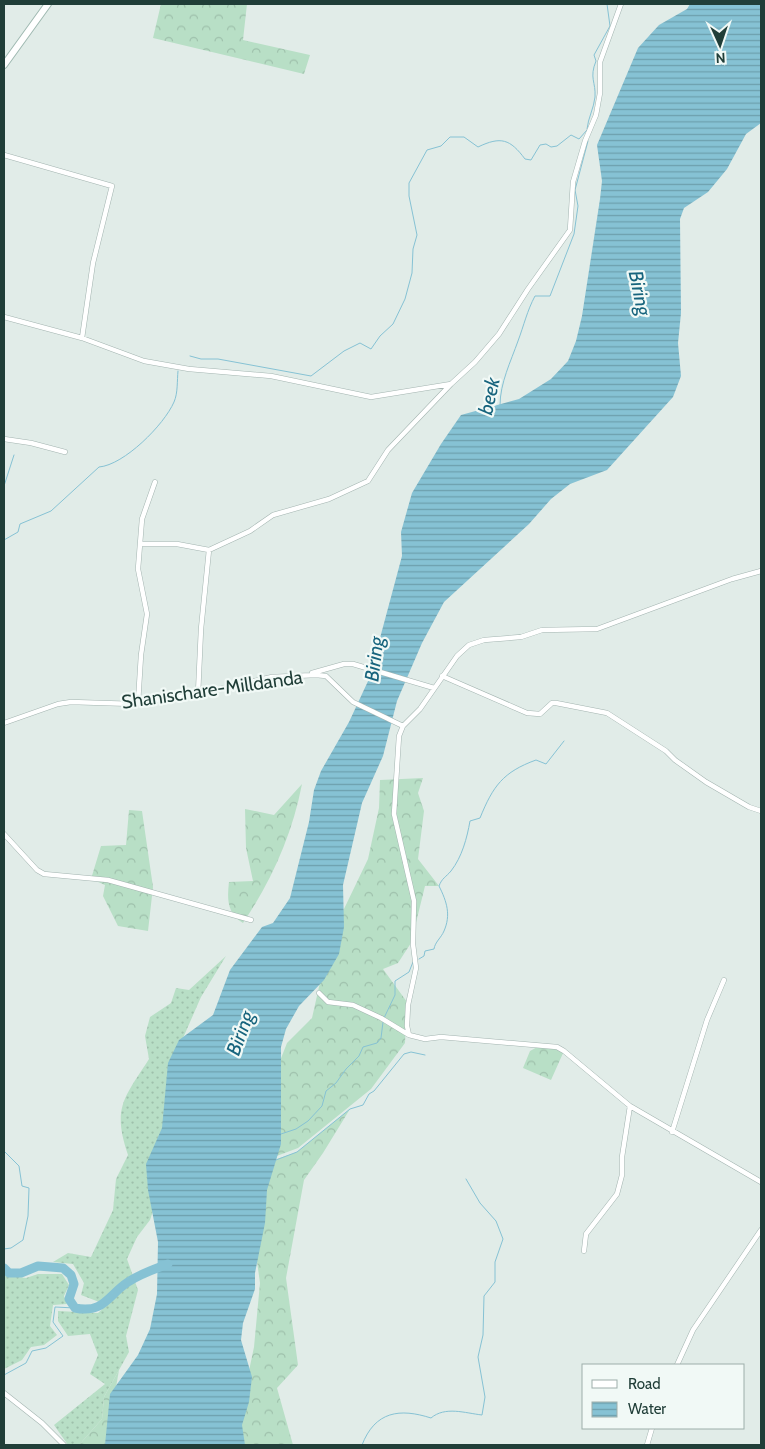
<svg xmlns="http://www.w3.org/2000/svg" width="765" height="1449" font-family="Cabin,sans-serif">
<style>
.grass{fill:url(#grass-dots)}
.forest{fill:url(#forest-crowns)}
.water{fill:url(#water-rules)}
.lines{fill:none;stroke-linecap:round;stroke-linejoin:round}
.stream{stroke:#86c2d4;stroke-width:1}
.river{stroke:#86c2d4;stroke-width:9}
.street-casing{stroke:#a3b4b0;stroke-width:5.5}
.secondary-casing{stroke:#9fb9b1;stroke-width:8}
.street{stroke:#fff;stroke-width:4.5}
.secondary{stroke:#fff;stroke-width:6}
.labels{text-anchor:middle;stroke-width:4.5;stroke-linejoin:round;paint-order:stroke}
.street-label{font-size:19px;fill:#203e38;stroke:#f1f9f6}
.water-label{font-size:20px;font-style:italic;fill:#17647d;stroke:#f1f9f6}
</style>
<defs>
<pattern id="grass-dots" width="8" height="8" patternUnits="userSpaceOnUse" patternTransform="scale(1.25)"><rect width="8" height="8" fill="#b8dfc6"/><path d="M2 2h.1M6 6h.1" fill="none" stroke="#9ec0ab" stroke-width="1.8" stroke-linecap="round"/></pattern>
<pattern id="forest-crowns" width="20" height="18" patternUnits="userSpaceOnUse" patternTransform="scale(1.25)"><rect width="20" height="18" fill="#b8dfc6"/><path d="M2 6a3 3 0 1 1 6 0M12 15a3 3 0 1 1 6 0" fill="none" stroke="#9ec0ab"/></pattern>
<pattern id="water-rules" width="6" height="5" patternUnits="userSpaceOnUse" patternTransform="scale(1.25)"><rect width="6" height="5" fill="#86c2d4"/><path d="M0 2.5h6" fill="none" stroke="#6d9fad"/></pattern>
</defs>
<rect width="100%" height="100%" fill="#e1ece8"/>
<path class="grass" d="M 226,956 L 201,997 L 176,1054 L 163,1181 L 150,1220 L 137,1237 L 127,1259 L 138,1290 L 126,1336 L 129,1352 L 104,1397 L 102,1419 L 79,1445 L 68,1445 L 54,1425 L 105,1384 L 90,1374 L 98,1355 L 90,1334 L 68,1336 L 58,1321 L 58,1311 L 98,1313 L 107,1305 L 81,1295 L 84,1283 L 73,1264 L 53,1262 L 68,1253 L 91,1257 L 113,1210 L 116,1179 L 128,1155 C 112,1108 124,1098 149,1059 L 145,1036 L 150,1017 L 171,1003 L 176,988 L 189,990 Z
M 38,1274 L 62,1274 L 69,1285 L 64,1296 L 67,1304 L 53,1305 L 50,1326 L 57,1335 L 44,1345 L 31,1347 L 22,1360 L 4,1369 L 4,1275 L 26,1278 Z"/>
<path class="forest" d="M 161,4 L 247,4 L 243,40 L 310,55 L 304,74 L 153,38 Z
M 423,778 L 418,793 L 424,811 L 418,859 L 439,886 L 425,886 L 411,943 L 398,963 L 383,969 L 407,1002 L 405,1043 L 371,1089 L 298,1148 L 274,1157 L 265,1099 L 287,1043 L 312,1018 L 323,969 L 343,911 L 368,859 L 379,808 L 380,780 Z
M 302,784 C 292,835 272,880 243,923 C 227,913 227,899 229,882 L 253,881 L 246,848 L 245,809 L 274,815 Z
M 129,810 L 142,811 L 153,887 L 148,931 L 118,926 L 103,896 L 105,885 L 91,879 L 101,846 L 126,845 Z
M 541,1045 L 564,1051 L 551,1080 L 523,1068 L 530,1051 Z
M 350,1109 L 323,1153 L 304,1180 L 286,1278 L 298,1365 L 277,1388 L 293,1445 L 229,1445 L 246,1385 L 254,1347 L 260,1283 L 253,1233 L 271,1161 L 297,1152 Z
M 119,1370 L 106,1445 L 79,1445 L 102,1419 L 104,1397 Z"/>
<path class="water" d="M 690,4 L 761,4 L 761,123 L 746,134 L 727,169 L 708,192 L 684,208 L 680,219 L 681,313 L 678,343 L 681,376 L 673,397 L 607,470 L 570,484 L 551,499 L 529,524 L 444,602 L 422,643 L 397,701 L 383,756 L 362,803 L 343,885 L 344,927 L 339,954 L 324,980 L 299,1006 L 286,1029 L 281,1047 L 281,1144 L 267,1190 L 265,1223 L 255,1273 L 255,1289 L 243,1323 L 241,1340 L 252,1377 L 249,1402 L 242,1425 L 245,1445 L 105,1445 L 110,1394 L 138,1355 L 150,1329 L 157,1294 L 158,1242 L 148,1190 L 146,1164 L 162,1128 L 168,1063 L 179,1040 L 213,1015 L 230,970 L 262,927 L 273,923 L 290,898 L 309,822 L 314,790 L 321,771 L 349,722 L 369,679 L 402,556 L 401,532 L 412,493 L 441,444 L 461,415 L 519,399 L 551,379 L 568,361 L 576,341 L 582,316 L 600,199 L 602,181 L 597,145 L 638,48 L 659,25 L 687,9 Z"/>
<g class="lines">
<path class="stream" d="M 587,129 C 588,118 594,108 595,97 C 596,82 589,78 596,61 L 594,55 L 610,26 L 607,4
M 190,356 L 201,359 L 218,359 L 311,376 L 344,351 L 360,343 L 371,349 L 380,336 L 393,324 L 405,299 L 412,273 L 413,249 L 417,235 L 409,196 L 409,183 L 427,150 L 441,146 L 450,137 L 464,137 L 478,147 C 501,136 510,139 525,159 L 531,160 L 540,145 L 546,144 L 551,147 L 557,146 L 571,135 L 579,139 L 587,130
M 500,405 C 500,383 511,361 518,341 C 524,325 527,311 535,296 L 550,296 L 574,234 L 578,206 L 575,190 L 588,141
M 4,486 L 14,455
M 4,540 L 18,532 L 20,524 L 51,511 L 99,467 C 124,465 164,425 174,402 C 178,393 177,381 178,371
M 4,885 L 4,881
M 419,959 L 424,956 L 425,951 L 434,949 C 435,942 441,938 444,931 C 451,915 447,902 439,886 C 442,878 446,877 451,871 C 462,857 467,838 470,821 L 480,818 C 493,786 503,772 536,760 L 546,764 L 564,741
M 384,1018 L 395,995 L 395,981 L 409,972 L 413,962
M 281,1134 L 296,1129 L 308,1121 L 322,1106 L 326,1091 L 336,1083 L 346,1069 L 359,1056 L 363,1047 L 377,1043 L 381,1038 L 383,1022
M 4,1151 L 19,1166 L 22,1186 L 29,1188 L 28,1216 L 23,1240 L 11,1248 L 4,1249
M 276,1160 L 297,1152 L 350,1109 L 363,1105 L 369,1094 L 374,1091 L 404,1054 L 411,1052 L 425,1055
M 4,1375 L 26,1363 L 32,1351 L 46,1348 L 63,1336 L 53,1322 L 55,1307 L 75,1308
M 362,1445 C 375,1411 400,1408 431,1418 C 445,1406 465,1413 482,1415 L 485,1397 L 478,1357 L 483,1335 L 484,1296 L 495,1282 L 495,1262 L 503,1239 L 496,1221 L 480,1203 L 466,1179"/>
<path class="river" d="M 4,1268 L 9,1273 L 21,1273 L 38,1266 L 63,1268 L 71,1275 L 74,1284 L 69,1299 L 75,1308 C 104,1314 108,1295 128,1282 C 140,1274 155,1269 168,1264"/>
<g class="street-casing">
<path id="street" d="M 4,155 L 112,186 L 93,263 L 82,338
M 4,317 L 82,338 L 144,361 L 189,369 L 271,376 L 371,397 L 451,384
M 4,439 L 31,443 L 65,452
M 140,544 L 142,519 L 155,482
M 761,571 L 732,579 L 597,629 L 542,630 L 521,637 L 484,640 L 469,645 L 457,656 L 420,709 L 403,726 L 399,736 L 394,814 L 414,901 L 413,944 L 416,968 L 408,1005 L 407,1026 L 409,1035 L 425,1039 L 441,1037 L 557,1047 L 564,1051 L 630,1106 L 761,1182
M 312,673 L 344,664 L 353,664 L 434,688
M 442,676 L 527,713 L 540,714 L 552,703 L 556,703 L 607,713 L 666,751 L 675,760 L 706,782 L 749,807 L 761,811
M 198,694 L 201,629 L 209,550
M 138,703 L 141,655 L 147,614 L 138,569 L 140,544 L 177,544 L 209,550 L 250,531 L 273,515 L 329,499 L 368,481 L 388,450 L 451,384 L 475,362 L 499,334 L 528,289 L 570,230 L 573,182 L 585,141 L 596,115 L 600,93 L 600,62 L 621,4
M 4,723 L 58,704 L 71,702 L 134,704 L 198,694 L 272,677 L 316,675 L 326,676 L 353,702 L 403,726
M 4,834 L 37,870 L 44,874 L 108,880 L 251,920
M 319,993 L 328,1002 L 353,1005 L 381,1018 L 409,1035
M 672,1132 L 707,1020 L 724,980
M 584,1251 L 586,1234 L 617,1194 L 622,1175 L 622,1157 L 630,1106
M 677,1365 L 693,1330 L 761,1230
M 4,1393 L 42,1423 L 64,1445
M 647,1445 L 652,1428"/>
</g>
<g class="secondary-casing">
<path id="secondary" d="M 4,65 L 48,4"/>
</g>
<use href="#street" class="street"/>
<use href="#secondary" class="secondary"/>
</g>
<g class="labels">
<g class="street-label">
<text transform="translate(212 689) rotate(-8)" y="7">Shanischare-Milldanda</text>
</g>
<g class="water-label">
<text transform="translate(640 293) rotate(78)" y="7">Biring</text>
<text transform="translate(489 396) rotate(-77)" y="7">beek</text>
<text transform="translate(374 659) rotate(-83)" y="7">Biring</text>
<text transform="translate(240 1033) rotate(-70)" y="7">Biring</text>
</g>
</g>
<rect width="765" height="1449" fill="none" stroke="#203e38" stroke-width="10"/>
<rect x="582" y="1364" width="162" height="65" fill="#f1f9f6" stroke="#9daeaa"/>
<rect x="592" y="1380" width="25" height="8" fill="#ffffff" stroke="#9daeaa"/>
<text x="628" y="1389" font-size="15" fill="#203e38">Road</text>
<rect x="592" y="1402" width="25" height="15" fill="url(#water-rules)" stroke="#9daeaa"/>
<text x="628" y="1414" font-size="15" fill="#203e38">Water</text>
<g transform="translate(720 45) rotate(177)" stroke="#f1f9f6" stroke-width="4" paint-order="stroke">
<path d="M0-4L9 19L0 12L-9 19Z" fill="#203e38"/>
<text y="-8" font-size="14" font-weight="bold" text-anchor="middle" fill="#203e38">N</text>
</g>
</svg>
